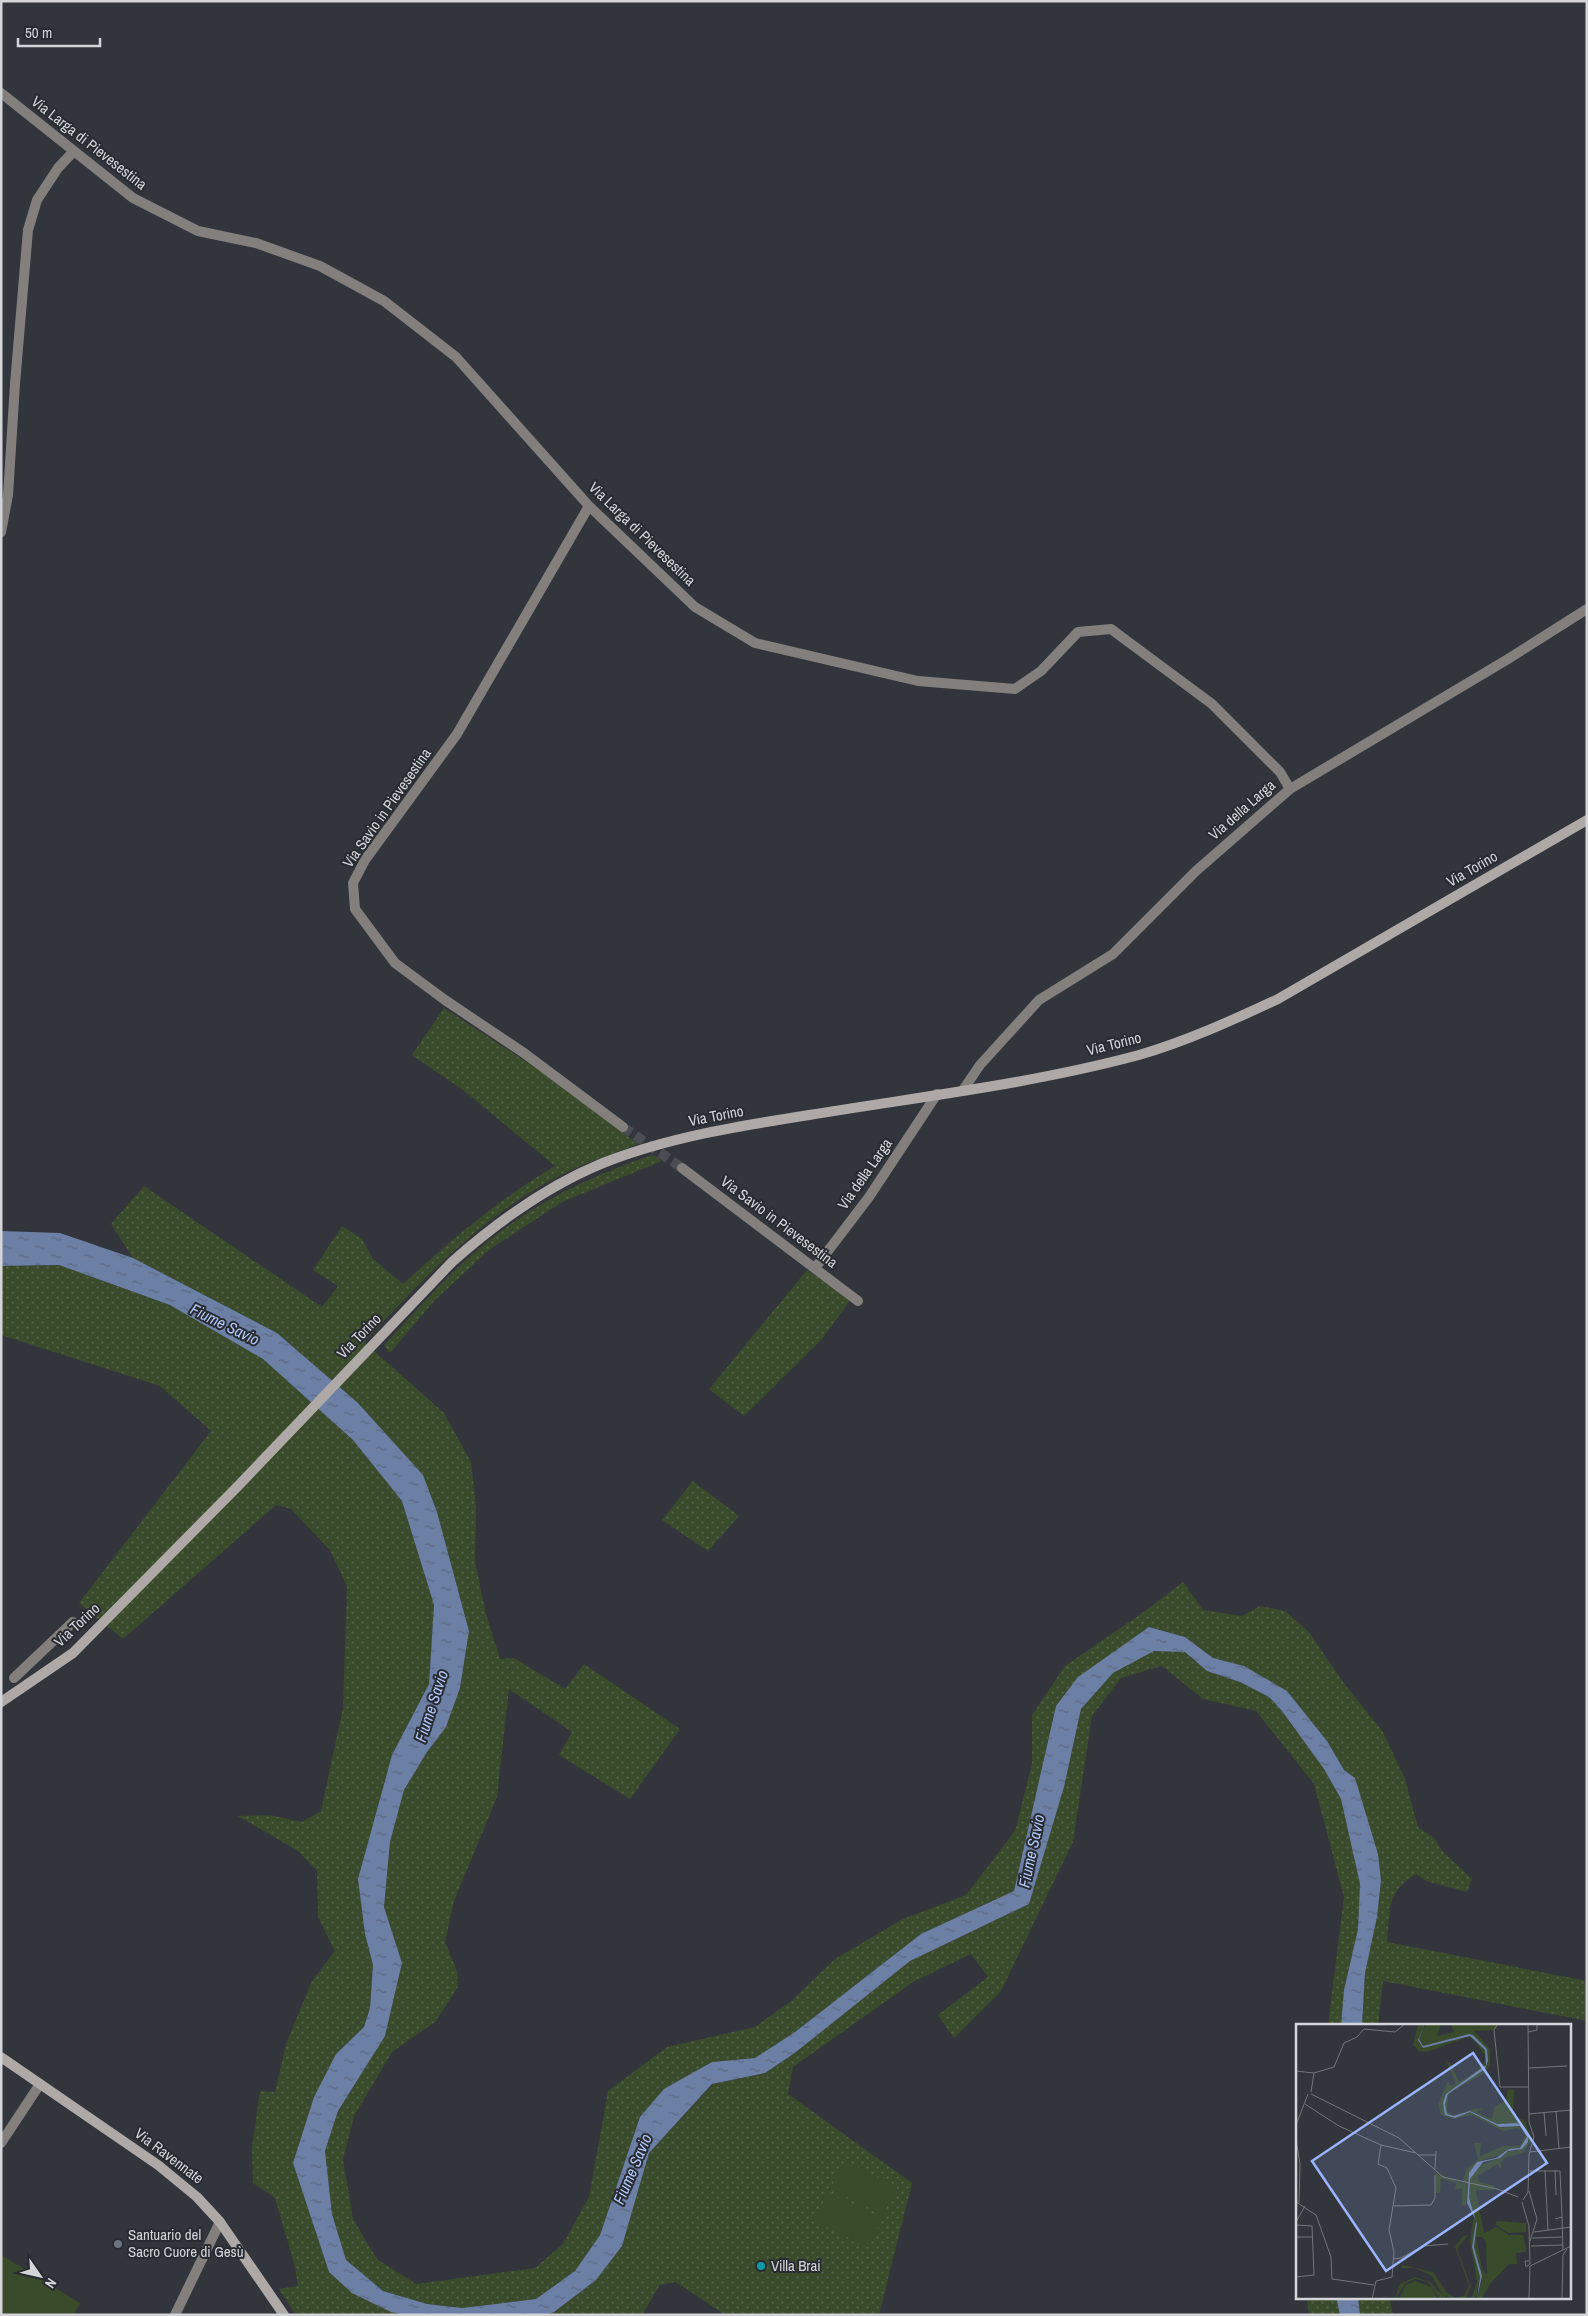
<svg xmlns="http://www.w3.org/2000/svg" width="1588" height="2316" font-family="'Archivo Narrow',sans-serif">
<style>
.grass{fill:url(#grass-dots)}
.pitch{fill:#3a4b2c}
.water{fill:url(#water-ripples)}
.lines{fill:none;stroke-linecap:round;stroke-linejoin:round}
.street-tunnel{stroke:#4a4d53;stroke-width:10;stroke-dasharray:10 5;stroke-linecap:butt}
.street{stroke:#827f7d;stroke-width:10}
.secondary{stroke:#aea9a6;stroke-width:10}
.worship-dot{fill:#6b7280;stroke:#282b31;stroke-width:2}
.culture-dot{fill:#0f9aa8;stroke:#282b31;stroke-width:2}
.labels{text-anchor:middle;stroke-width:4;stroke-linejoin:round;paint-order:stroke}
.street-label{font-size:15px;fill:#d3d5d9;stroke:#282b31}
.poi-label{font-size:15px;fill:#d3d5d9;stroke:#282b31;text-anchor:start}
.water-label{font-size:16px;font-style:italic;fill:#b0c9fa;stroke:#282b31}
.inset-road{fill:none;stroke:#72757a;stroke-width:1}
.view{fill:#9ab5fd;fill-opacity:0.15;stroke:#9ab5fd;stroke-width:2.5}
.inset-edge{fill:none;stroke:#d3d5d9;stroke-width:2.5}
</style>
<defs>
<pattern id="grass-dots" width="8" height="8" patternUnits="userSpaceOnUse" patternTransform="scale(1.25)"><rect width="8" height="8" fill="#3a4b2c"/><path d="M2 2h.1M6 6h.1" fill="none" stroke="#56644a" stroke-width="1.8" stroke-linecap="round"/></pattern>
<pattern id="water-ripples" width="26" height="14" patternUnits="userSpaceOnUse" patternTransform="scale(1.25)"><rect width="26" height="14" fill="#6c7fa5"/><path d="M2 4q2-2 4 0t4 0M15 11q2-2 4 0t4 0" fill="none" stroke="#5c6982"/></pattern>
</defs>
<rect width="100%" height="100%" fill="#32353b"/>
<path class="grass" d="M 444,1008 L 545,1074 L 638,1144 C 616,1153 593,1160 571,1170 C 488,1209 425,1277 364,1342 L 444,1413 L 471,1462 L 476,1506 L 475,1562 L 486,1614 L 500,1659 L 514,1658 L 565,1689 L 584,1664 L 680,1729 L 630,1799 L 559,1755 L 572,1732 L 509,1689 L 497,1797 L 454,1901 L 445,1942 L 457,1971 L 458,1987 L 435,2022 L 392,2052 L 354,2116 L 343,2159 L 353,2219 L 377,2259 L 416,2284 L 535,2268 L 563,2244 L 589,2197 L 608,2091 L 667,2047 L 755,2027 L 790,2002 L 835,1959 L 903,1919 L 966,1895 L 1015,1831 L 1032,1764 L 1032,1715 L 1065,1666 L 1148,1609 L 1183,1582 L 1203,1610 L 1242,1616 L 1260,1606 L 1285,1611 L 1309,1632 L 1343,1682 L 1383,1732 L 1405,1779 L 1418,1827 L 1434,1838 L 1443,1852 L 1472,1879 L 1467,1892 L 1426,1881 L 1416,1874 C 1386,1892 1390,1910 1387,1942 L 1587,1981 L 1587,2021 L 1383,1981 L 1378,2025 L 1362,2025 L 1365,1973 L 1377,1917 L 1381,1881 L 1355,1778 L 1344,1770 L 1327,1741 L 1287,1691 L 1244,1666 L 1213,1658 L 1185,1637 L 1149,1627 L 1056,1706 L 1014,1891 L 921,1934 L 795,2032 L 755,2058 L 712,2062 L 640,2117 L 600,2235 L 575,2271 L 536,2299 L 462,2308 L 427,2304 L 383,2291 L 346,2260 L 332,2214 L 325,2151 L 338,2111 L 385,2036 L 402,1963 L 384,1907 L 390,1842 L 404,1790 L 427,1752 L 446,1727 L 460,1688 L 469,1631 L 437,1512 L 423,1475 L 358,1403 L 277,1333 L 133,1258 L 111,1224 L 144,1186 L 322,1307 L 338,1286 L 313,1270 L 342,1226 L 362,1239 L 373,1259 L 403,1284 C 452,1239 498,1200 555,1166 L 463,1090 L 412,1055 Z
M 653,1155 L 662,1161 L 562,1202 L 489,1250 L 435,1300 L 390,1353 L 384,1345 C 418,1309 452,1269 492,1238 C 540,1200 595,1174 653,1155 Z
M 59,1265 L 170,1305 L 263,1359 L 353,1440 L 402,1501 L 434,1605 L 429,1684 L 392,1755 L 358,1879 L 365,1934 L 373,1965 L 370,2008 L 364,2027 L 336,2054 L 314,2097 L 293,2163 L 329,2272 L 391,2312 L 406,2315 L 296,2315 L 279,2289 L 298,2286 L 294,2263 L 275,2198 L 253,2183 L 252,2147 L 260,2091 L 275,2092 L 286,2044 L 312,1981 L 335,1951 L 318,1917 L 317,1871 L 298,1851 L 238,1816 L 270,1815 L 302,1822 L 321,1811 L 343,1708 L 347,1586 L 330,1550 L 291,1509 L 276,1505 L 123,1639 L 79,1603 L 211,1431 L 160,1386 L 1,1335 L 1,1266 Z
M 807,1270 L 851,1299 L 822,1339 L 744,1416 L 709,1389 Z
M 693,1481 L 739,1516 L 708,1551 L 662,1520 Z
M 1154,1651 L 1185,1651 L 1207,1671 L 1240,1682 L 1269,1697 L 1282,1711 L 1324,1769 L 1341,1799 L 1360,1884 L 1358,1929 L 1344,1990 L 1341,2025 L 1328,2025 L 1344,1897 L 1314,1784 L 1256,1711 L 1203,1699 L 1162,1666 L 1121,1678 L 1092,1716 L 1073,1842 L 1001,1991 L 954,2038 L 938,2015 L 988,1977 L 971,1954 L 913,1982 L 793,2067 L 788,2094 L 912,2183 L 879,2315 L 725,2315 L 676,2282 L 660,2285 L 642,2315 L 546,2315 L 554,2312 L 596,2280 L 622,2246 L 649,2153 L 713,2084 L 765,2073 L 796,2052 L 910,1961 L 1029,1904 L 1064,1787 L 1081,1709 L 1113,1673 Z
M 1307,2297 L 1336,2297 L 1340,2315 L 1309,2315 Z
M 1358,2297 L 1389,2297 L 1393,2315 L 1360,2315 Z"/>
<path class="pitch" d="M 845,2161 L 897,2187 L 883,2215 L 830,2189 Z
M 828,2193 L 883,2218 L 868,2247 L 814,2221 Z
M 1,2255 L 80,2303 L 74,2315 L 1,2315 Z"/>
<path class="water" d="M 1,1231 L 60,1233 L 133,1258 L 277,1333 L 358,1403 L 423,1475 L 437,1512 L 469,1631 L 460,1688 L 446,1727 L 427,1752 L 404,1790 L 390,1842 L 384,1907 L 402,1963 L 385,2036 L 338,2111 L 325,2151 L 332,2214 L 346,2260 L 383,2291 L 427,2304 L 462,2308 L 536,2299 L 575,2271 L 600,2235 L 640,2117 L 664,2089 L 712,2062 L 755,2058 L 795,2032 L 921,1934 L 1014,1891 L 1056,1706 L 1078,1677 L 1149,1627 L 1185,1637 L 1213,1658 L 1244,1666 L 1287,1691 L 1327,1741 L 1344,1770 L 1355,1778 L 1378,1854 L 1381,1881 L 1377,1917 L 1365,1973 L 1362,2025 L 1341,2025 L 1344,1990 L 1358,1929 L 1360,1884 L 1341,1799 L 1324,1769 L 1282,1711 L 1269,1697 L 1240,1682 L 1207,1671 L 1185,1652 L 1154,1651 L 1113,1673 L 1081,1709 L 1064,1787 L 1029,1904 L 910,1961 L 796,2052 L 765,2073 L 712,2084 L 649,2153 L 622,2246 L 596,2280 L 554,2312 L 546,2315 L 406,2315 L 391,2312 L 352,2293 L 329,2272 L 293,2163 L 314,2097 L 336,2054 L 364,2027 L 370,2008 L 373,1965 L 365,1934 L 358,1879 L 392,1755 L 429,1684 L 434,1605 L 402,1501 L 353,1440 L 263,1359 L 170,1305 L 59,1265 L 1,1266 Z
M 1336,2297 L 1358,2297 L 1360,2315 L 1340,2315 Z"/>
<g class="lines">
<path class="street-tunnel" d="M 623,1127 L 682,1168"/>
<path class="street" d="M 1,93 L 133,198 L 198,231 L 256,243 L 320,266 L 384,301 L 456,357 L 589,506 L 695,607 L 755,643 L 918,681 L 1015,689 L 1041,671 L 1078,632 L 1111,629 L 1212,704 L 1280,772 L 1290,789
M 589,506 L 457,734 L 365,860 L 353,883 L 355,909 L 395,963 L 445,1000 L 524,1053 L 623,1127
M 1,532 L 8,495 L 15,384 L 28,230 L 37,200 L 58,168 L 74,151
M 963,1090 L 980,1065 L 1039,1000 L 1113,954 L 1196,871 L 1290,789 L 1508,659 L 1587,609
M 682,1168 L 858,1301
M 815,1268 L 869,1197 L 937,1094
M 14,1678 L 73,1622
M 1,2143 L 40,2084
M 175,2315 L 220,2222"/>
<path class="secondary" d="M 1,1702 L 73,1653 L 239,1485 L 452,1262 C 497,1222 547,1186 603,1163 C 669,1137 739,1126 809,1115 C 918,1097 1031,1084 1139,1055 C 1187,1041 1233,1020 1278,999 L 1587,820
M 1,2057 L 158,2165 L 197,2197 L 220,2222 L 284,2315"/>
</g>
<circle class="worship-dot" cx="118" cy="2244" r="5"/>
<circle class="culture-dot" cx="761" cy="2266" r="5"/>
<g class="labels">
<g class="street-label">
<text transform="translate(89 143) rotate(38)" y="5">Via Larga di Pievesestina</text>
<text transform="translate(642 534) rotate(44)" y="5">Via Larga di Pievesestina</text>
<text transform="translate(387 808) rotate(-55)" y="5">Via Savio in Pievesestina</text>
<text transform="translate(1242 810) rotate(-41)" y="5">Via della Larga</text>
<text transform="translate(1472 869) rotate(-30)" y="5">Via Torino</text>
<text transform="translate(1114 1044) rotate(-14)" y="5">Via Torino</text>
<text transform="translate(716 1116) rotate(-11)" y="5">Via Torino</text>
<text transform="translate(865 1174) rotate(-55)" y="5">Via della Larga</text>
<text transform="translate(779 1222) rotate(37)" y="5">Via Savio in Pievesestina</text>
<text transform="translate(359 1336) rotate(-46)" y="5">Via Torino</text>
<text transform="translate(77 1625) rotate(-43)" y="5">Via Torino</text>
<text transform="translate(169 2156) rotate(37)" y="5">Via Ravennate</text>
</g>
<g class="poi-label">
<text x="128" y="2240">Santuario del<tspan x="128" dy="17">Sacro Cuore di Gesù</tspan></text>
<text x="771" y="2271">Villa Brai</text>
</g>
<g class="water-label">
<text transform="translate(225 1324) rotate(26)" y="6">Fiume Savio</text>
<text transform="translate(431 1706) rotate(-72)" y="6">Fiume Savio</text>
<text transform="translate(1031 1851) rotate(-78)" y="6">Fiume Savio</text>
<text transform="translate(632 2169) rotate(-67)" y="6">Fiume Savio</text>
</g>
</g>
<g transform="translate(1296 2024)">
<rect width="275" height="275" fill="#32353b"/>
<path d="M 122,0 L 129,0 L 122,16 L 127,24 L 174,12 L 177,13 L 189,26 L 190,42 L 150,70 L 149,91 L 159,94 L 174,88 L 207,104 L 221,101 L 231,113 L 231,117 L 224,124 L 181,138 L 173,149 L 170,182 L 166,181 L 166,164 L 159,166 L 160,159 L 145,154 L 144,169 L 139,169 L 140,149 L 166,159 L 170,146 L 182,135 L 178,119 L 185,119 L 184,132 L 207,122 L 224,122 L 229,111 L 222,104 L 207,107 L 176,91 L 156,95 L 145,91 L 142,80 L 152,57 L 155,62 L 160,60 L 151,39 L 154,38 L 163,58 L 181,47 L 189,37 L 189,31 L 176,14 L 171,13 L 131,28 L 123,27 L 117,21 ZM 130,0 L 145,0 L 141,12 L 158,8 L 155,0 L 202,0 L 198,6 L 178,7 L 194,25 L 194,42 L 189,49 L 159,65 L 152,72 L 151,88 L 158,91 L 181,84 L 187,85 L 180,88 L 196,95 L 199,82 L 210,77 L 212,66 L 218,65 L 217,93 L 228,96 L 236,115 L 227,129 L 210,133 L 205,138 L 205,145 L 201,140 L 182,152 L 182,157 L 198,162 L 198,166 L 180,166 L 188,209 L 200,203 L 213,211 L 227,211 L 230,223 L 230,228 L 220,229 L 221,240 L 213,240 L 193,261 L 186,275 L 181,275 L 186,256 L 178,223 L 181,200 L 173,174 L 174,155 L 181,142 L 204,134 L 212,127 L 221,127 L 232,118 L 232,112 L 220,99 L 201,100 L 174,87 L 158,92 L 151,90 L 149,80 L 152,70 L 157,65 L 189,45 L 191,25 L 173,10 L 127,22 L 123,15 ZM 180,213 L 186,213 L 190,218 L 191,250 L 186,245 ZM 177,195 L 179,195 L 179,201 L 176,223 L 184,253 L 180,273 L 175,275 L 181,258 L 174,218 ZM 201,197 L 230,199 L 230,208 L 212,209 L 199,200 ZM 172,211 L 161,225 L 175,262 L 170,274 L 155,275 L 149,271 L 149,275 L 144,275 L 132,258 L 119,255 L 110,259 L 99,275 L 104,260 L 119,253 L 134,258 L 148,273 L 135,251 L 118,244 L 105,244 L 106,241 L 137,248 L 151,269 L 160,274 L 169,271 L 173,261 L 159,223 L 167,212 ZM 119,257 L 135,263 L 142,275 L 103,275 L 110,261 Z" fill="#3a4b2c" fill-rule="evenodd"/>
<path d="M 129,0 L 123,15 L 127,22 L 173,10 L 177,11 L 191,25 L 192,37 L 189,45 L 152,70 L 149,80 L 151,90 L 158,92 L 174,87 L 201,100 L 220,99 L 227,102 L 232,112 L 232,118 L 226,125 L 212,127 L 204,134 L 187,138 L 174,155 L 173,174 L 181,200 L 178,223 L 186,252 L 181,275 L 184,253 L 176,223 L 180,197 L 171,179 L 173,149 L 181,138 L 200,134 L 213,125 L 224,124 L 231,113 L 224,102 L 204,103 L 174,88 L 159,94 L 149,91 L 147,79 L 150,70 L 190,41 L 189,26 L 174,12 L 127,24 L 122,16 Z" fill="#6c7fa5"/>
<path class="inset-road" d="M 202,0 L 198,6 L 204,63 L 233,63M 232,8 L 241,6 L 241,0M 233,44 L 271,42M 0,47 L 18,49M 18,49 L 38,43 L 48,19 L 61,13 L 68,5 L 99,8 L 109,0M 15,68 L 18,49M 15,70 L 103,114 L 147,153 L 201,165 L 222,173M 9,80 L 43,102 L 85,121 L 120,129M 260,87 L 263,124M 248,88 L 250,112M 233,90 L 275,86M 0,101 L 12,70M 0,115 L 4,140 L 3,179M 234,128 L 275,123M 122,131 L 140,131M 139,145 L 140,127M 249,146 L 252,206M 259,146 L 260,171M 233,147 L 264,147 L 266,193M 233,167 L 241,195 L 234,217M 227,176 L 232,168 L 233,130 L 238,113 L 233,98 L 232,0M 0,178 L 20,191 L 35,233 L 36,255 L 78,261M 226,178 L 233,202 L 234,240 L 230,243 L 229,237 L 233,237M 98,182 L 135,181 L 139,174 L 139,151M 259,195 L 266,193 L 267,226M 0,198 L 9,182M 0,201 L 16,202 L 18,251 L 0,253M 238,208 L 275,203M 0,213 L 16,213M 236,214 L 267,213M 235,222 L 267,221M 97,235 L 105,234 L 127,222 L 152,220M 234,242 L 275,222M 76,275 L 80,257 L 96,253 L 98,228 L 93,206 L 100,164 L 91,144 L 82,140 L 85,121M 233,275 L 234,242M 266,275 L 267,231 L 271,225"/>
<path class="view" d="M 177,29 L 251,139 L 90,247 L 16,137 Z"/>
<rect width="275" height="275" class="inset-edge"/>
</g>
<rect width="1588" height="2316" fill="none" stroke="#d3d5d9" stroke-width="5"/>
<g transform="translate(40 2276) rotate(124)" stroke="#282b31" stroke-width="4" paint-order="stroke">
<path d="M0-4L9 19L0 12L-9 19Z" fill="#d3d5d9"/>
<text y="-8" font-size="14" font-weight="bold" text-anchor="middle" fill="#d3d5d9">N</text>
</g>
<path d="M18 38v8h82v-8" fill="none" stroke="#d3d5d9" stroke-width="2.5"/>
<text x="25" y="38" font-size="15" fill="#d3d5d9" stroke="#282b31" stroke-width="4" paint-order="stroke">50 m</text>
</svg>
